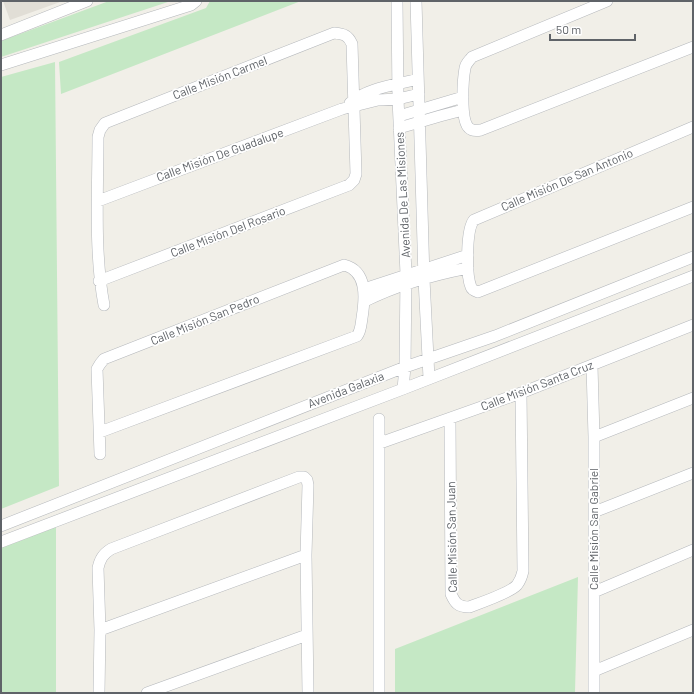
<svg xmlns="http://www.w3.org/2000/svg" width="694" height="694" font-family="Barlow,sans-serif">
<style>
.education{fill:#e1ded6}
.green{fill:#c5e8c5}
.lines{fill:none;stroke-linecap:round;stroke-linejoin:round}
.minor-casing{stroke:#b5b8bc;stroke-width:12}
.minor{stroke:#fff;stroke-width:11}
.labels{text-anchor:middle;stroke-width:3.5;stroke-linejoin:round;paint-order:stroke}
.street-label{font-size:12px;fill:#5f6368;stroke:#fff}
</style>
<rect width="100%" height="100%" fill="#f1efe8"/>
<path class="education" d="M 3,1 L 63,1 L 10,20 Z"/>
<path class="green" d="M 109,1 L 171,1 L 1,57 L 1,41 Z
M 210,1 L 301,1 L 61,94 L 59,62 L 206,8 Z
M 55,62 L 59,486 L 1,509 L 1,77 Z
M 56,527 L 56,693 L 1,693 L 1,548 Z
M 578,577 L 575,692 L 395,693 L 395,649 Z"/>
<g class="lines">
<g class="minor-casing">
<path id="minor" d="M 397,1 L 398,99 L 406,274 L 405,367 L 403,389
M 416,1 L 424,279 L 429,378
M 607,1 L 472,57 C 469,61 466,63 465,68 C 463,79 460,120 469,128 C 472,131 476,131 481,130 L 693,47
M 1,35 L 87,1
M 1,65 L 191,5 L 196,1
M 350,103 C 367,88 396,85 418,79
M 399,116 L 463,97
M 693,127 L 474,220 C 466,229 466,275 471,287 C 472,290 475,291 478,292 L 693,207
M 399,128 L 440,116 L 463,110
M 98,201 L 342,109 L 378,100 L 398,99 L 419,94
M 99,281 L 349,185 L 354,180 L 356,174 L 352,44 C 348,35 344,34 334,33 L 105,123 L 100,130 L 98,137 C 98,191 94,252 104,305
M 364,289 L 468,255
M 365,301 C 397,285 432,275 468,268
M 592,366 L 594,437 L 594,693
M 450,419 L 451,594 C 455,603 458,607 469,607 C 480,603 510,593 517,585 C 520,581 522,576 523,571 L 521,393
M 100,432 L 357,336 C 361,331 361,324 362,318 C 365,299 368,271 344,265 L 104,359 L 100,364 L 97,369 L 100,454
M 594,437 L 693,398
M 380,443 L 521,393 L 693,325
M 594,512 L 693,473
M 1,526 L 405,367 L 495,336 L 693,257
M 1,542 L 403,389 L 693,276
M 594,592 L 693,550
M 100,630 L 306,555
M 594,671 L 693,630
M 99,693 L 100,630 L 98,568 C 100,559 103,554 111,549 L 299,477 L 304,477 L 307,480 L 308,485 L 306,555 L 308,693
M 147,693 L 307,635
M 379,693 L 379,419"/>
</g>
<use href="#minor" class="minor"/>
</g>
<g class="labels">
<g class="street-label">
<text transform="translate(220 78) rotate(-21)" y="4">Calle Misión Carmel</text>
<text transform="translate(220 155) rotate(-20)" y="4">Calle Misión De Guadalupe</text>
<text transform="translate(567 180) rotate(-23)" y="4">Calle Misión De San Antonio</text>
<text transform="translate(403 195) rotate(-93)" y="4">Avenida De Las Misiones</text>
<text transform="translate(228 232) rotate(-21)" y="4">Calle Misión Del Rosario</text>
<text transform="translate(205 320) rotate(-22)" y="4">Calle Misión San Pedro</text>
<text transform="translate(537 386) rotate(-21)" y="4">Calle Misión Santa Cruz</text>
<text transform="translate(346 390) rotate(-21)" y="4">Avenida Galaxia</text>
<text transform="translate(594 529) rotate(-90)" y="4">Calle Misión San Gabriel</text>
<text transform="translate(452 537) rotate(-91)" y="4">Calle Misión San Juan</text>
</g>
</g>
<rect width="694" height="694" fill="none" stroke="#5f6368" stroke-width="4"/>
<path d="M550 34v6h85v-6" fill="none" stroke="#5f6368" stroke-width="2"/>
<text x="556" y="34" font-size="12" fill="#5f6368" stroke="#ffffff" stroke-width="3" paint-order="stroke">50 m</text>
</svg>
